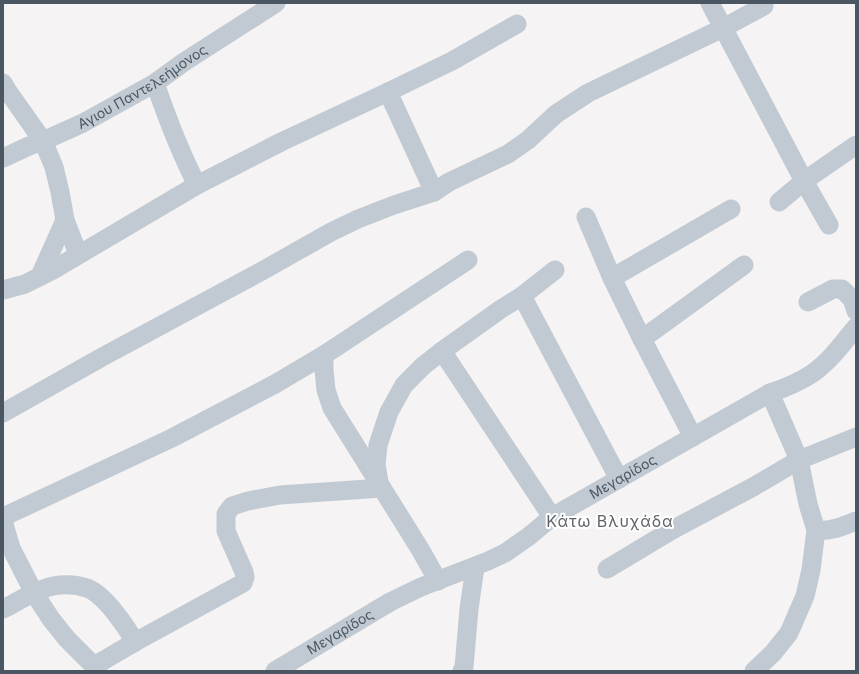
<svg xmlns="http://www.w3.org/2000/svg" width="859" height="674" font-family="Inter,sans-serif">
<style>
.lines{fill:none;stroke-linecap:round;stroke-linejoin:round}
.minor{stroke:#c1cad2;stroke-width:19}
.labels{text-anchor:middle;stroke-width:4;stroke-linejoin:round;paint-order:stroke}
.street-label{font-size:14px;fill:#4a5661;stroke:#fff}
.quarter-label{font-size:16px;letter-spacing:1px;fill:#5f6368;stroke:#fff}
</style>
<rect width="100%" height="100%" fill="#f5f3f3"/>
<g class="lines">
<g class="minor">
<path d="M 710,3 L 804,181 L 829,225"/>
<path d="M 3,83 L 7,90 L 43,141 L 54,167 L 60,192 L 65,220 L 78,254"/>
<path d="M 155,83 C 167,118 180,152 197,185"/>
<path d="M 388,92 L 434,192"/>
<path id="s1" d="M 3,158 L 29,146 L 43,141 L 83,123 L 155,83 L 184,62 L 276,3"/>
<path d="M 779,202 L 804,181 L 856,145"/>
<path d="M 586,217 L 612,278 L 642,339 L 693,437"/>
<path d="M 40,276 L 65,220"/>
<path d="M 612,278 L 731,209"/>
<path d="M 3,290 L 25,284 L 53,270 L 197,185 L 281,142 L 388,92 L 452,61 L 517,24"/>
<path d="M 522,296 L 619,479"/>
<path d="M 808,302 L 833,289 L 842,289 L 852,299 L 856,311"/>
<path d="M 642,339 L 744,265"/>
<path d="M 442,351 L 552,517"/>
<path d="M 324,355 L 324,370 L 326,390 L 332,408 L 420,549 L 438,581"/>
<path d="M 3,413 L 104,356 L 262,271 L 331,232 L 358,219 L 394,205 L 434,192 L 449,182 L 508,154 L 528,140 L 556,114 L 588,93 L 723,28 L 764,6"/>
<path d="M 379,482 L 376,465 L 378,445 L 389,412 L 404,385 L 423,366 L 442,351 L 501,309 L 522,296 L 555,270"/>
<path d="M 3,517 L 172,438 L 275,384 L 324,355 L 468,260"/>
<path d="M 3,521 L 11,548 L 34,593 L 51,619 L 67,639 L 94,666 L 98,671"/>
<path d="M 816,530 C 830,532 844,526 856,521"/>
<path d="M 607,569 L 672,530 L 753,487 L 799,460 L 856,437"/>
<path d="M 3,609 C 19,601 35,590 53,586 C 64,584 76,584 87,588 C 104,594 126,626 135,642"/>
<path d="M 94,666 L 135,642 L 243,583 L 245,577 L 244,572 L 226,531 L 226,514 L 232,506 L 248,501 L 280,495 L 382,488"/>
<path id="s2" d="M 275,671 L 390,602 L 421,587 L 488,561 L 505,553 L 528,537 L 552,517 L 770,393 C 785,388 800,382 813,373 C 830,361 843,343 856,327"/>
<path d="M 462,671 L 464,667 L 469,609 L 475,567"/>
<path d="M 754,671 L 773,653 L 789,633 L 805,596 L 811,570 L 816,530 L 808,504 L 799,460 L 770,393"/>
</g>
</g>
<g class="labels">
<g class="street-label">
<text dy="5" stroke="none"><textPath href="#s1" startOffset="157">Αγιου Παντελεήμονος</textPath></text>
<text dy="5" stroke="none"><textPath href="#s2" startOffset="400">Μεγαρίδος</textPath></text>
<text dy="5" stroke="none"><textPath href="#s2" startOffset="76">Μεγαρίδος</textPath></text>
</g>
<g class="quarter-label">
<text x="610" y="527">Κάτω Βλυχάδα</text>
</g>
</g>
<rect width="859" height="674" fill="none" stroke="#4a5661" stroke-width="8"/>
</svg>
